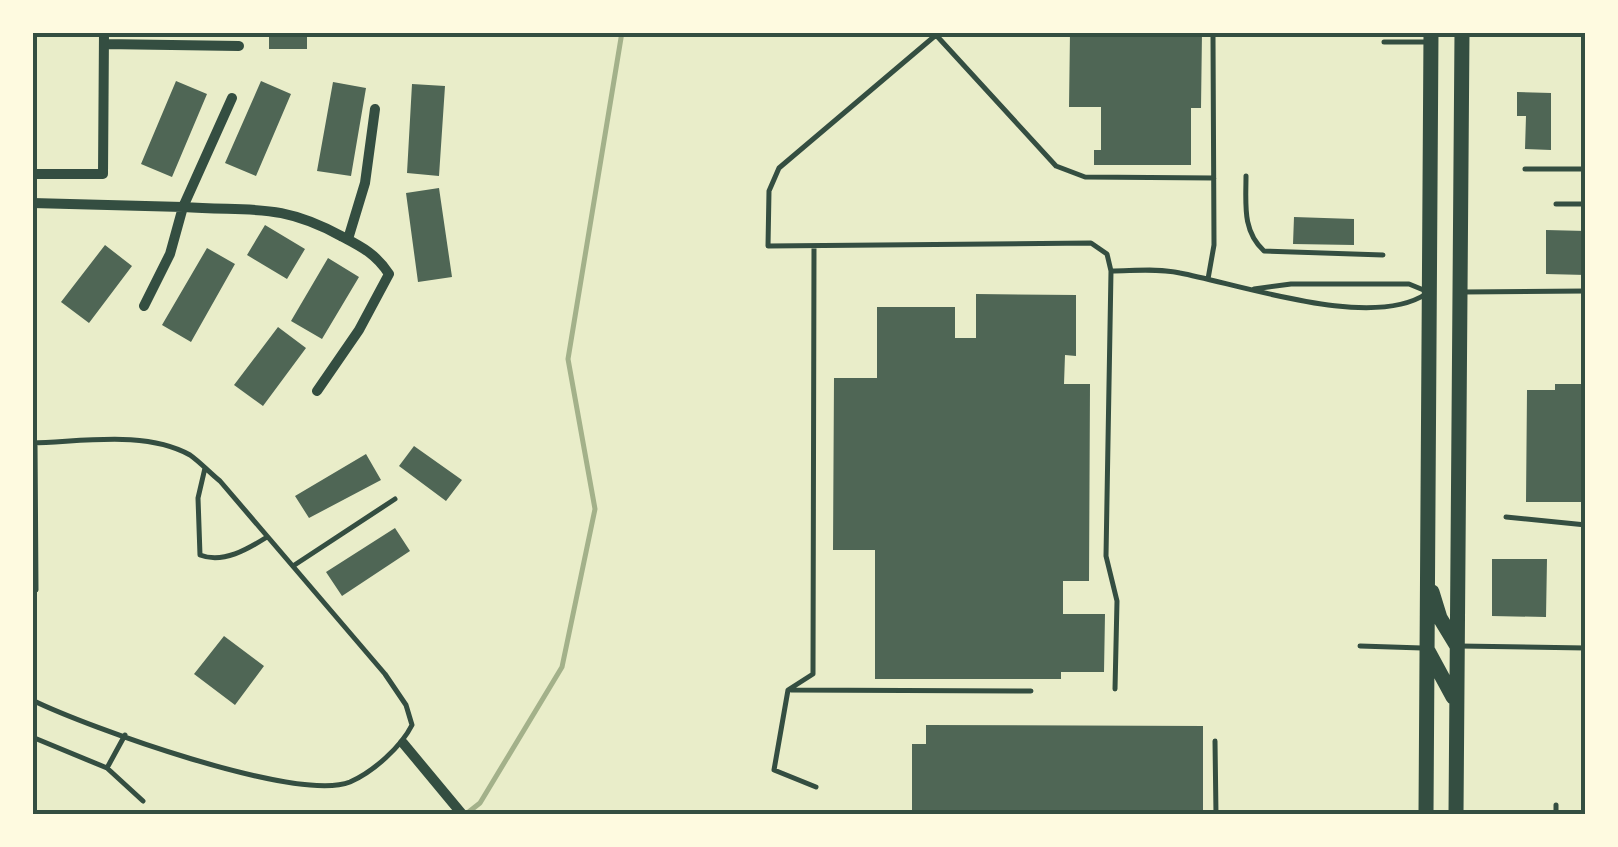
<svg xmlns="http://www.w3.org/2000/svg" width="1618" height="847" font-family="Mulish,sans-serif">
<style>
.lines{fill:none;stroke-linecap:round;stroke-linejoin:round}
.stream{stroke:#a3b18a;stroke-width:5}
.building{fill:#4f6655}
.service{stroke:#344e41;stroke-width:5}
.minor{stroke:#344e41;stroke-width:10}
.primary{stroke:#344e41;stroke-width:15}
.neatline{fill:none;stroke:#344e41;stroke-width:4}
</style>
<rect width="100%" height="100%" fill="#e9edc9"/>
<g class="lines">
<path class="stream" d="M 466,814 L 480,803 L 562,667 L 595,509 L 568,359 L 622,32"/>
</g>
<path class="building" d="M 269,32 L 307,32 L 307,49 L 269,49 Z
M 1070,32 L 1202,32 L 1201,108 L 1191,108 L 1191,165 L 1094,165 L 1094,150 L 1101,150 L 1101,107 L 1069,107 Z
M 176,81 L 207,94 L 172,177 L 141,164 Z
M 261,81 L 291,94 L 256,176 L 225,163 Z
M 333,82 L 366,88 L 351,176 L 317,171 Z
M 412,84 L 445,86 L 439,176 L 407,173 Z
M 1517,92 L 1551,93 L 1551,150 L 1525,149 L 1526,116 L 1517,116 Z
M 439,188 L 452,277 L 418,282 L 406,193 Z
M 1294,217 L 1354,219 L 1354,245 L 1293,244 Z
M 265,225 L 305,249 L 287,279 L 247,255 Z
M 1546,230 L 1586,231 L 1586,275 L 1546,274 Z
M 105,245 L 132,266 L 89,323 L 61,302 Z
M 207,248 L 235,264 L 191,342 L 162,325 Z
M 328,258 L 359,277 L 322,339 L 291,321 Z
M 976,294 L 1076,295 L 1076,356 L 1065,355 L 1064,384 L 1090,384 L 1089,581 L 1063,581 L 1063,614 L 1105,614 L 1104,672 L 1061,672 L 1061,679 L 875,679 L 875,550 L 833,550 L 834,378 L 877,378 L 877,307 L 955,307 L 955,338 L 976,338 Z
M 278,327 L 306,348 L 263,406 L 234,385 Z
M 1555,384 L 1586,384 L 1586,502 L 1526,502 L 1527,390 L 1555,390 Z
M 414,446 L 462,480 L 446,501 L 399,466 Z
M 366,454 L 381,480 L 309,518 L 295,496 Z
M 395,528 L 410,551 L 342,596 L 326,572 Z
M 1492,559 L 1547,559 L 1546,617 L 1492,616 Z
M 224,636 L 264,666 L 235,705 L 194,674 Z
M 926,725 L 1203,726 L 1203,814 L 912,814 L 912,744 L 926,744 Z"/>
<g class="lines">
<path class="service" d="M 1384,42 L 1428,42
M 1525,169 L 1586,169
M 1246,176 C 1246,204 1242,231 1264,251 L 1383,255
M 1556,204 L 1586,204
M 814,246 L 813,674 L 788,690 L 774,770 L 816,787
M 1111,271 L 1107,254 L 1091,243 L 768,246 L 769,191 L 779,168 L 936,35 L 1056,166 L 1085,177 L 1214,178
M 1208,279 L 1214,245 L 1213,37
M 1254,289 L 1291,284 L 1409,284 L 1426,291
M 1463,292 L 1586,291
M 32,443 C 81,442 145,430 190,455 C 200,462 210,473 220,481 L 385,674 L 406,705 L 412,725 C 401,747 373,772 350,782 C 297,803 87,727 32,700
M 35,444 L 36,590
M 205,468 L 198,498 L 200,555 C 223,564 248,549 267,537
M 1506,517 L 1586,525
M 293,566 L 395,499
M 1360,646 L 1422,648
M 1459,646 L 1586,648
M 1115,689 L 1117,601 L 1106,556 L 1111,271 C 1133,271 1158,268 1180,273 C 1242,285 1371,330 1426,294
M 791,690 L 1031,691
M 32,737 L 107,768 L 125,735
M 1215,741 L 1216,814
M 107,768 L 143,801
M 1556,805 L 1556,814"/>
<path class="minor" d="M 104,44 L 239,46
M 232,98 L 183,207 C 251,212 279,202 341,236 C 362,247 376,254 389,274 L 359,330 L 317,391
M 32,174 L 103,174 L 104,32
M 32,203 L 183,207 L 170,254 L 144,306
M 348,239 L 365,183 L 375,109
M 403,743 L 462,814"/>
<path class="primary" d="M 1432,592 L 1440,618 L 1457,646
M 1427,649 L 1453,697
M 1426,814 L 1431,32
M 1456,814 L 1462,32"/>
</g>
<rect width="1618" height="847" fill="none" stroke="#fefae0" stroke-width="70"/>
<rect x="35" y="35" width="1548" height="777" class="neatline"/>
</svg>
